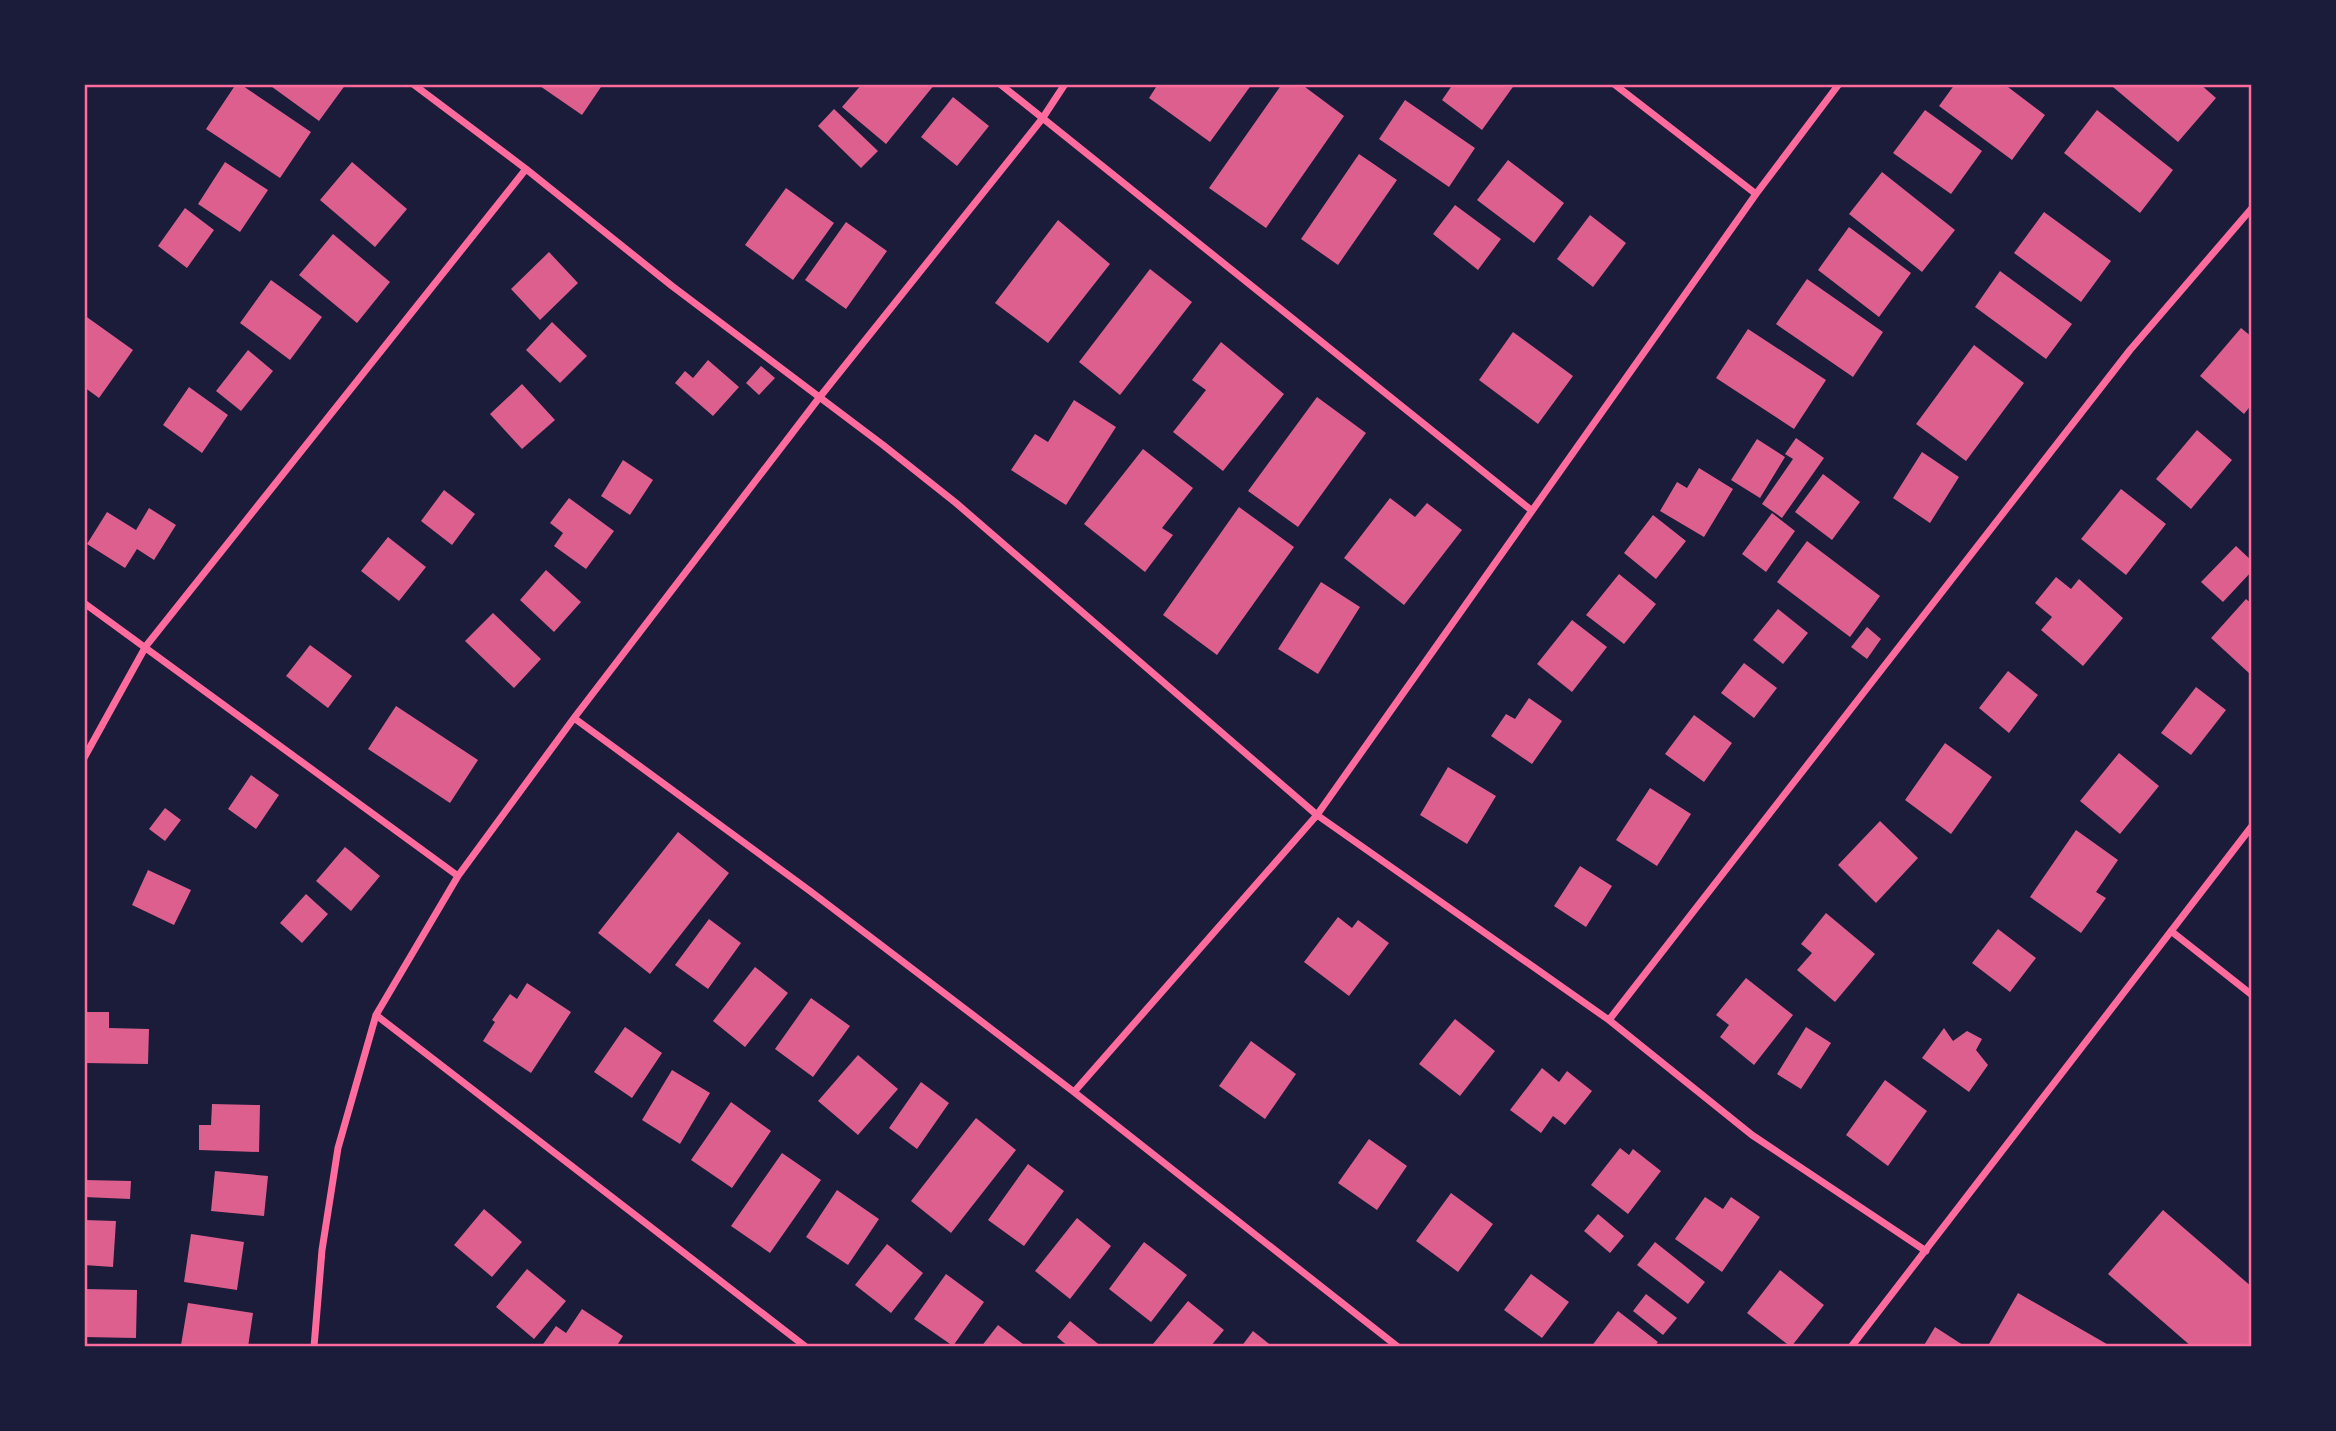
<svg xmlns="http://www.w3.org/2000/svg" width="2336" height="1431" font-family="'DejaVu Sans',sans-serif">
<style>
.building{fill:#dd5f8e}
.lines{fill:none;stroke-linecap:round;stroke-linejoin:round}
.minor{stroke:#ff6b9d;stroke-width:7}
.neatline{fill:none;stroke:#ff6b9d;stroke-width:2.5}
</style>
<rect width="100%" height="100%" fill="#1b1b3a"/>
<path class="building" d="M 236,84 L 240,84 L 311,132 L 280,178 L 206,129 Z
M 268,84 L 346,84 L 319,121 Z
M 537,84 L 603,84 L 582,115 Z
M 862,84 L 935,84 L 886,144 L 842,107 Z
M 1158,84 L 1252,84 L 1210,142 L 1149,98 Z
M 1282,84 L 1301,84 L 1344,116 L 1266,228 L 1209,188 Z
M 1453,84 L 1515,84 L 1482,130 L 1442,100 Z
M 1955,84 L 2004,84 L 2045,115 L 2012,160 L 1939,106 Z
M 2115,84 L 2200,84 L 2216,98 L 2178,142 L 2113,87 Z
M 953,97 L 989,126 L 957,166 L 921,137 Z
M 1405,100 L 1475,148 L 1449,187 L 1379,139 Z
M 834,109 L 878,151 L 861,168 L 818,126 Z
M 1925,110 L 1982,151 L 1951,194 L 1893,153 Z
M 2097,110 L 2173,170 L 2140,213 L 2064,153 Z
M 1359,154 L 1397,180 L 1338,265 L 1301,239 Z
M 1508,160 L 1564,203 L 1534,243 L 1477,200 Z
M 225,162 L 268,190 L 240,232 L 198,204 Z
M 352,162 L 407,209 L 375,247 L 320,200 Z
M 1882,172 L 1955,230 L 1922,272 L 1849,214 Z
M 786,188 L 834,223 L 793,280 L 745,245 Z
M 1455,205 L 1501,239 L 1478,270 L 1433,234 Z
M 185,208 L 214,230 L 187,268 L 158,246 Z
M 2044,212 L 2111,261 L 2081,302 L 2014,253 Z
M 1590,215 L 1626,243 L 1593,287 L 1557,259 Z
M 1058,220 L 1110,264 L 1048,343 L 995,303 Z
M 846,222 L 887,251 L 846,309 L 805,280 Z
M 1849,227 L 1911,273 L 1879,317 L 1818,270 Z
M 333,234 L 390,282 L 357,323 L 299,275 Z
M 549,252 L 578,283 L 540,320 L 511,289 Z
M 1150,269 L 1192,302 L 1120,395 L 1079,362 Z
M 2000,271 L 2072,324 L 2046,359 L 1975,307 Z
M 1807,279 L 1883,332 L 1853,377 L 1776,324 Z
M 271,280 L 322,317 L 290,360 L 240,323 Z
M 84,315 L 133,350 L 99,398 L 84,387 Z
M 552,322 L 587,356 L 560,383 L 526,350 Z
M 2241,328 L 2252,337 L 2252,404 L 2244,414 L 2200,376 Z
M 1748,329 L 1826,380 L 1794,429 L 1716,378 Z
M 1513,332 L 1573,376 L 1538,424 L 1479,380 Z
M 1221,342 L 1284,394 L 1223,471 L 1173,432 L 1206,390 L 1192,380 Z
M 1974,345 L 2024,383 L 1966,461 L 1916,424 Z
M 248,350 L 273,371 L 241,411 L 216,391 Z
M 708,360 L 739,387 L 713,416 L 675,383 L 685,371 L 693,378 Z
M 761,366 L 775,378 L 759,395 L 746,383 Z
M 522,384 L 555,420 L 522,449 L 490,414 Z
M 189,387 L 228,415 L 202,453 L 163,425 Z
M 1317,397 L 1366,433 L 1298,527 L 1248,491 Z
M 1074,400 L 1116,427 L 1066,505 L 1011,470 L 1035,434 L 1048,442 Z
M 2197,430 L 2232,460 L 2191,509 L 2156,479 Z
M 1796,438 L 1824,458 L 1782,518 L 1762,504 L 1793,459 L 1785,454 Z
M 1757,439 L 1785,457 L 1760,498 L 1731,480 Z
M 1143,449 L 1193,488 L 1162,528 L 1173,535 L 1145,572 L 1084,524 Z
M 1922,452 L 1959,477 L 1930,523 L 1893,498 Z
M 623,460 L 653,480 L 630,515 L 601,496 Z
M 1699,468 L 1733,489 L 1704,537 L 1660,511 L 1677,482 L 1687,488 Z
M 1823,474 L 1860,502 L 1832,540 L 1795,512 Z
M 2121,489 L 2166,524 L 2126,575 L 2081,539 Z
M 444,490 L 475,514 L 452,545 L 421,521 Z
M 569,498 L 614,531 L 586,569 L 554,546 L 563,533 L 550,523 Z
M 1390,498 L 1415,517 L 1427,503 L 1462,530 L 1404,605 L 1344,558 Z
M 1239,507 L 1294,547 L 1217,655 L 1163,615 Z
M 149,508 L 176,525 L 154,560 L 137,549 L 125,568 L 87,544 L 107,512 L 136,530 Z
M 1772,513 L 1795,531 L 1766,572 L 1742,554 Z
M 1653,515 L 1686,541 L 1656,579 L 1624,553 Z
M 388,537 L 426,567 L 399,601 L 361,571 Z
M 1807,541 L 1880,596 L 1850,637 L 1777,582 Z
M 2236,546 L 2252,561 L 2252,571 L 2223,602 L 2201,582 Z
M 546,570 L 581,602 L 554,632 L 520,600 Z
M 1619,574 L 1656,604 L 1624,644 L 1586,615 Z
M 2056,577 L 2071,589 L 2079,579 L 2123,618 L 2083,666 L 2041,630 L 2052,617 L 2035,603 Z
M 1321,582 L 1360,607 L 1318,674 L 1278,649 Z
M 2246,599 L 2252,604 L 2252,671 L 2250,674 L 2211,638 Z
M 1778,609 L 1808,633 L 1783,664 L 1753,640 Z
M 493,613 L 541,659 L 514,688 L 465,641 Z
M 1572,620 L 1607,647 L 1572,692 L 1537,664 Z
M 1867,627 L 1881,639 L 1867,659 L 1851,647 Z
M 310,645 L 352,676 L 328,708 L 286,676 Z
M 1744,663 L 1777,688 L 1754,718 L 1721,693 Z
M 2008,671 L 2038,695 L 2009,733 L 1979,708 Z
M 2196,687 L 2226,710 L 2191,755 L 2161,733 Z
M 1529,698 L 1562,721 L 1532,764 L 1491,736 L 1506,714 L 1515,719 Z
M 396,706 L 478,760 L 450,803 L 368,749 Z
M 1694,715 L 1732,743 L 1704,782 L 1665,754 Z
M 1945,743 L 1992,777 L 1951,834 L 1905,800 Z
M 2119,753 L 2159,786 L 2120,834 L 2080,801 Z
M 1448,767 L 1496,796 L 1467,844 L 1420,815 Z
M 251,775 L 279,795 L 256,829 L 228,809 Z
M 1650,788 L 1691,814 L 1657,866 L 1616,840 Z
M 165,808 L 181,820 L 165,841 L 149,829 Z
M 1880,821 L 1918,858 L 1876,903 L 1838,865 Z
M 2076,830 L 2118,860 L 2096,892 L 2106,898 L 2081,933 L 2030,897 Z
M 678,832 L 729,873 L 650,974 L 598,933 Z
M 345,847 L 380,876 L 351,911 L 316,881 Z
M 1580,866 L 1612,886 L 1586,927 L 1554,906 Z
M 148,870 L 191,890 L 174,925 L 132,905 Z
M 306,894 L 328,914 L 302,943 L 280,923 Z
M 1826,913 L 1875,954 L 1835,1002 L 1797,970 L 1812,953 L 1801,944 Z
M 1338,917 L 1352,928 L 1358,920 L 1389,943 L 1349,996 L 1304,962 Z
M 709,919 L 741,943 L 708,989 L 675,965 Z
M 1998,929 L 2036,958 L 2010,992 L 1972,963 Z
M 755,967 L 788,993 L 745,1047 L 713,1021 Z
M 1746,978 L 1793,1015 L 1754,1065 L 1720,1037 L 1729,1025 L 1716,1015 Z
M 527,983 L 571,1012 L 531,1073 L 483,1041 L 495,1022 L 492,1020 L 510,994 L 517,999 Z
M 811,998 L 850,1026 L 813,1077 L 775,1049 Z
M 84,1012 L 109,1012 L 109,1028 L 149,1029 L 148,1064 L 84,1063 Z
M 1455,1019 L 1495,1051 L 1460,1096 L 1419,1064 Z
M 625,1027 L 662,1053 L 632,1098 L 594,1072 Z
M 1806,1027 L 1831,1043 L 1801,1089 L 1777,1074 Z
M 1944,1028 L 1953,1041 L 1967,1031 L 1982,1039 L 1976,1050 L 1988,1065 L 1969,1092 L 1922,1058 Z
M 1251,1041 L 1296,1074 L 1265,1119 L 1219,1086 Z
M 858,1055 L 898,1089 L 858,1135 L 818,1101 Z
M 1542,1068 L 1559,1082 L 1567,1071 L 1592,1091 L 1565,1125 L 1553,1116 L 1541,1133 L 1510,1110 Z
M 672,1070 L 710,1093 L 680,1144 L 642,1120 Z
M 1885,1080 L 1927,1111 L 1888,1166 L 1846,1135 Z
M 921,1082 L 949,1103 L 917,1149 L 889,1128 Z
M 731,1102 L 771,1131 L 732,1188 L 691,1160 Z
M 212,1104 L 260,1105 L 259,1152 L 199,1150 L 199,1125 L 211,1125 Z
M 976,1118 L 1016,1150 L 951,1233 L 911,1201 Z
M 1369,1139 L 1407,1166 L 1377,1210 L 1338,1183 Z
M 1620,1148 L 1629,1155 L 1633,1149 L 1661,1171 L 1628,1214 L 1591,1185 Z
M 782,1153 L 821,1180 L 770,1253 L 731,1226 Z
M 1028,1164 L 1064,1191 L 1024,1246 L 988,1220 Z
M 215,1171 L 268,1176 L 264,1216 L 211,1211 Z
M 84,1180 L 131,1181 L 130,1199 L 84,1197 Z
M 837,1190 L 879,1219 L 848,1265 L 806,1237 Z
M 1451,1193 L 1493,1224 L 1458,1272 L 1416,1241 Z
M 1705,1197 L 1723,1209 L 1731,1197 L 1760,1217 L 1722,1272 L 1675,1239 Z
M 484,1209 L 522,1242 L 492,1277 L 454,1245 Z
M 2163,1210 L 2252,1287 L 2252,1347 L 2192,1347 L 2108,1274 Z
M 1598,1214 L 1624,1236 L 1610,1253 L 1584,1231 Z
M 1077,1218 L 1111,1246 L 1070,1299 L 1035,1271 Z
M 84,1220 L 116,1221 L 113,1267 L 84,1265 Z
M 191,1234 L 244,1242 L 237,1290 L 184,1282 Z
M 1144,1242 L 1187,1275 L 1151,1322 L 1109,1289 Z
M 1655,1242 L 1705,1282 L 1688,1304 L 1637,1265 Z
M 887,1244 L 923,1273 L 891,1313 L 855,1285 Z
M 527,1269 L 566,1301 L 534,1339 L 496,1307 Z
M 1780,1270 L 1824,1305 L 1791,1347 L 1747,1313 Z
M 946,1274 L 984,1302 L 953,1346 L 914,1319 Z
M 1531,1274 L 1569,1302 L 1542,1338 L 1504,1310 Z
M 84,1289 L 137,1290 L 136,1338 L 84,1337 Z
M 2018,1293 L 2112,1347 L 1995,1347 L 1989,1344 Z
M 1646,1294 L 1677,1318 L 1663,1335 L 1633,1311 Z
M 1188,1301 L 1224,1330 L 1210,1347 L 1157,1347 L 1153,1344 Z
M 188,1303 L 253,1313 L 248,1347 L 181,1345 Z
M 582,1309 L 623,1336 L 616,1347 L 541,1347 L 556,1326 L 566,1333 Z
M 1618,1311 L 1658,1342 L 1654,1347 L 1591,1347 Z
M 1070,1321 L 1102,1347 L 1069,1347 L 1057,1337 Z
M 998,1325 L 1027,1347 L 981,1347 Z
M 1935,1327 L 1966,1347 L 1923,1347 Z
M 1253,1331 L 1273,1347 L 1241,1347 Z"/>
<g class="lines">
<path class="minor" d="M 413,84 L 526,169 L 672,286 L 883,445 L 956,503 L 1317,815 L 1609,1020 L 1752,1135 L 1926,1251
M 1000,84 L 1531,510
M 1614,84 L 1756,194
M 84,603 L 458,876
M 574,718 L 810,891 L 1074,1092
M 84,758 L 146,646 L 526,169
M 2171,931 L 2252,995
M 376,1015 L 806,1347
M 1609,1020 L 2130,350 L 2252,208
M 314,1347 L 322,1250 L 338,1148 L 376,1015 L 458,876 L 574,718 L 819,398 L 1042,119 L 1065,84
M 1398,1347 L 1074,1092 L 1317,815 L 1756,194 L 1839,84
M 1851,1347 L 2252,826"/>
</g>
<rect width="2336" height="1431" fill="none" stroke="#1b1b3a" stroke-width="172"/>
<rect x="86" y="86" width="2164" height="1259" class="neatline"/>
</svg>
